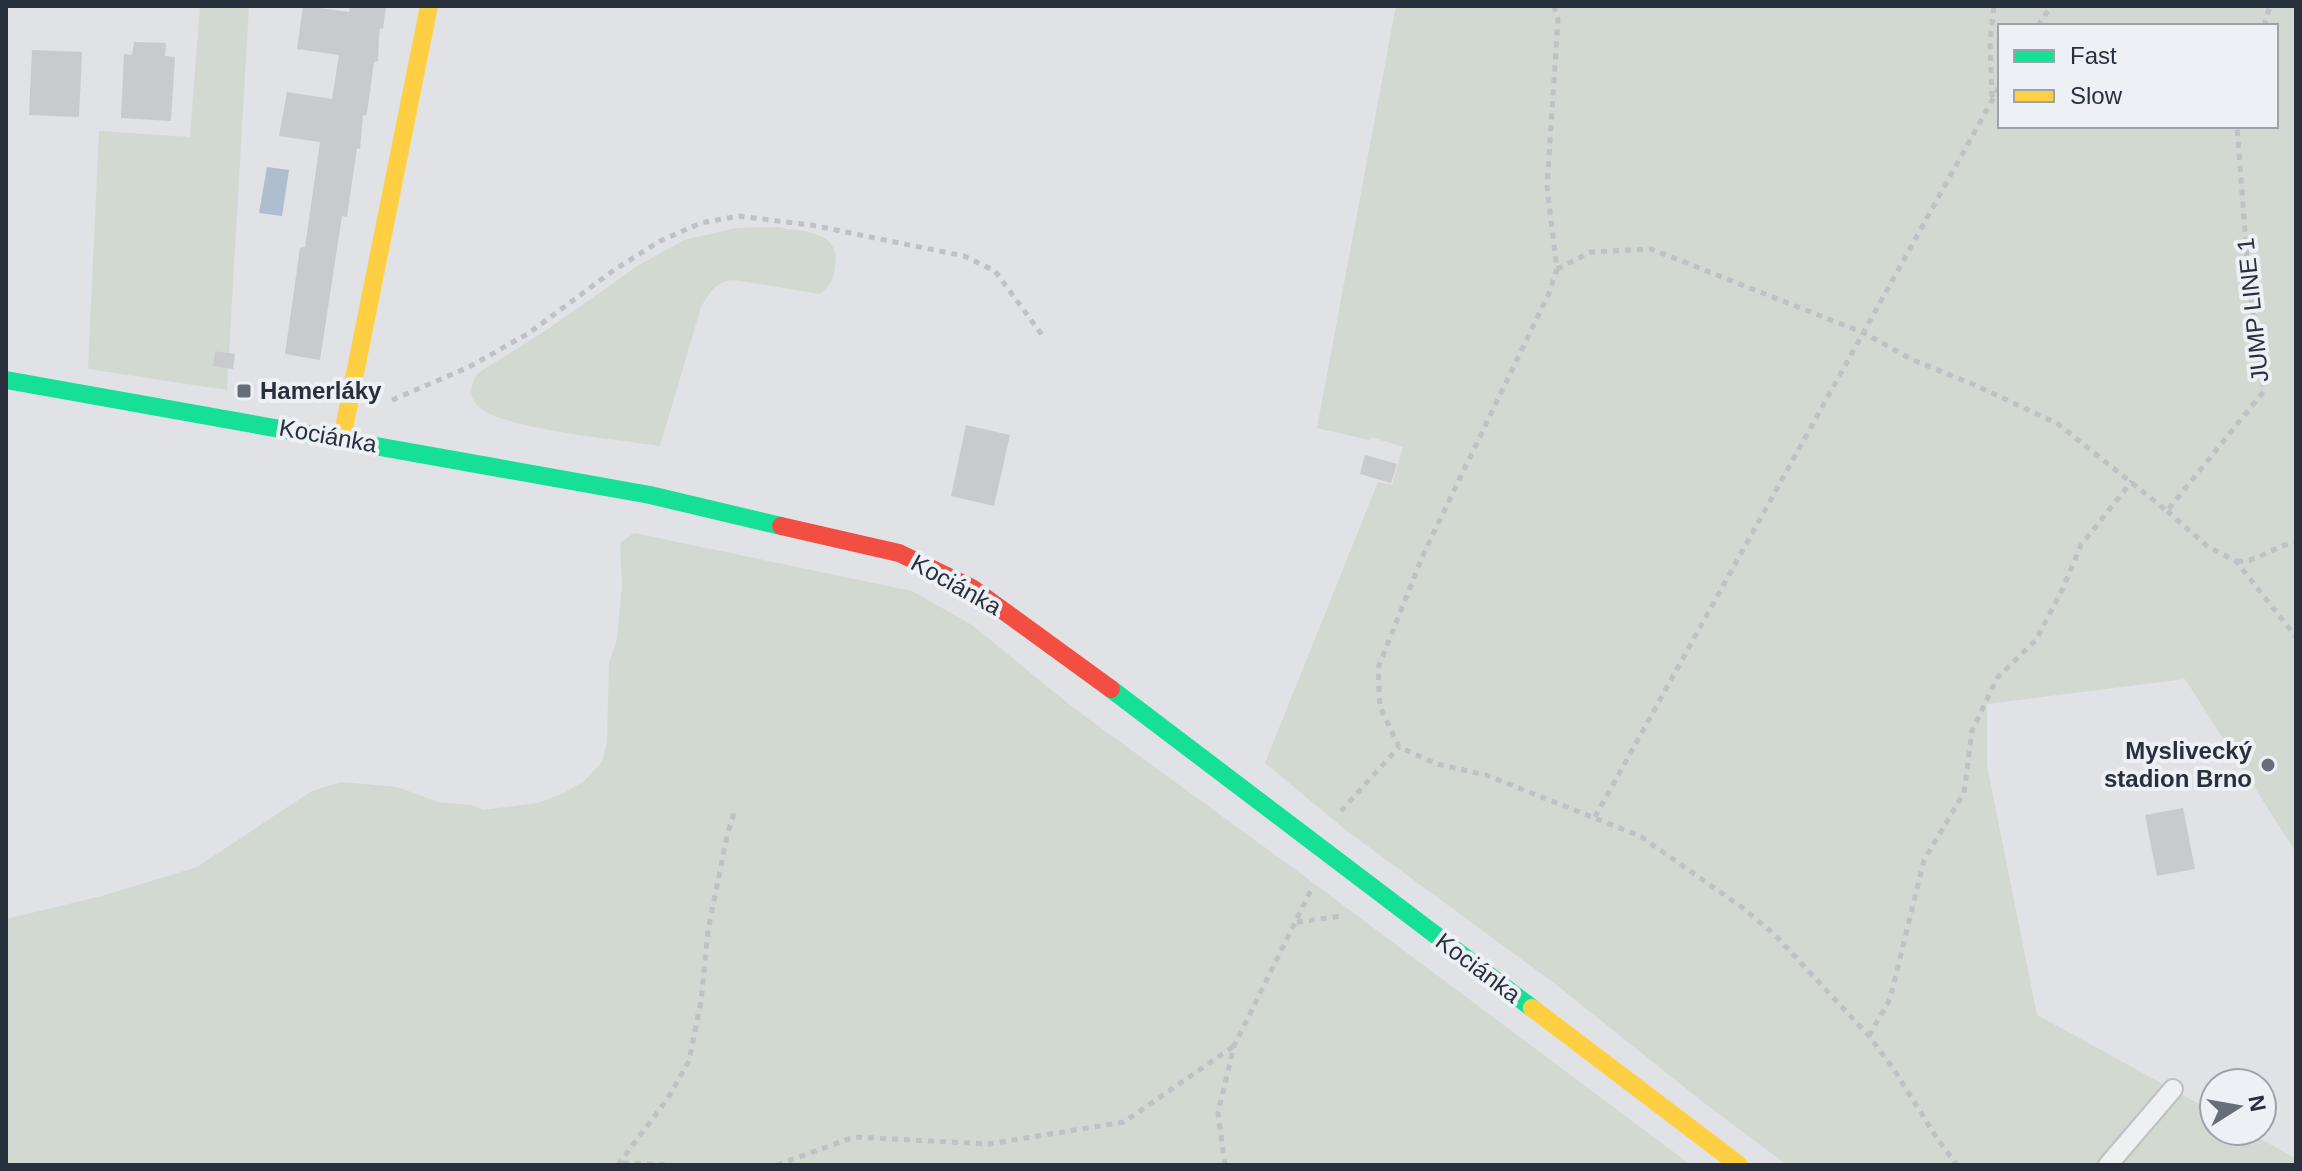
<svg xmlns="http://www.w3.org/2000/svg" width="2302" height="1171" font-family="Arial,sans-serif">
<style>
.green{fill:#d1d9d0;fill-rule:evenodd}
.water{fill:#afbecf}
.building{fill:#c8cacd}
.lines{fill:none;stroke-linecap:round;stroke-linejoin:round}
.lane-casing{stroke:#bec0c3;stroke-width:22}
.path{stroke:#bfc1c5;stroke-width:5;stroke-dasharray:6 6;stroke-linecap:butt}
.lane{stroke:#eff0f2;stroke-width:18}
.fast{stroke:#16e098;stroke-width:18}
.slow{stroke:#ffcf43;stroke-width:18}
.jam{stroke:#f24e42;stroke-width:18}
.poi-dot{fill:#686e78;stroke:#edf0f5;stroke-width:3}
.labels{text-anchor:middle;stroke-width:8;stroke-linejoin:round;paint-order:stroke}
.street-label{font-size:24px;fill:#28303d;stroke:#edf0f5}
.poi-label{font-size:24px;font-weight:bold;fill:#28303d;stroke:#edf0f5;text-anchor:start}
</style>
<rect width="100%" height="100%" fill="#e0e2e5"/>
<path class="green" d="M 200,6 L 249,6 L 229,353 L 215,351 L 213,365 L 228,368 L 227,390 L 88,369 L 99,131 L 190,137 Z
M 1396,6 L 2296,6 L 2296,852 L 2185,679 L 1987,704 L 1987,766 L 2037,1015 L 2214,1112 L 2214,1131 L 2247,1131 L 2296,1159 L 2296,1165 L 1787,1165 L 1703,1102 L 1554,983 L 1347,831 L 1265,763 L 1378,482 L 1392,485 L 1403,447 L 1371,437 L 1369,440 L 1317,428 ZM 2000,26 L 2276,26 L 2276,126 L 2000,126 Z
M 776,227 C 803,232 842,230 835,267 C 834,279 828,288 819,294 L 734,280 C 716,281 710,292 701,307 L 660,446 C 625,440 499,429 478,406 C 468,396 470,384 478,373 L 545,331 L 639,265 L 684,240 L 736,228 Z
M 634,533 L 912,591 L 972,625 L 1075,709 L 1300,873 L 1691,1165 L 6,1165 L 6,919 L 102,896 L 197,867 L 312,791 L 341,782 L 397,787 L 438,802 L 471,805 L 483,810 L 538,803 L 564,793 L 584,781 L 602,762 L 607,742 L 609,663 L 617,639 L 622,585 L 620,543 Z"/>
<path class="water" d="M 267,167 L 289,170 L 282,216 L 259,213 Z"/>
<path class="building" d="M 303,6 L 349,12 L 350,6 L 386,6 L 383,29 L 380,28 L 379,37 L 378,61 L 374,62 L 368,106 L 366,116 L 363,115 L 360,149 L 357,148 L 347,217 L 342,216 L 320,360 L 285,354 L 300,248 L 305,247 L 320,142 L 279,136 L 287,92 L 332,99 L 339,55 L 297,49 Z
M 134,42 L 166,43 L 165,56 L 175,57 L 171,121 L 121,118 L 124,54 L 132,55 Z
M 32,50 L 82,52 L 79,117 L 29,115 Z
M 215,351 L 235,354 L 233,369 L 213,366 Z
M 966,425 L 1010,435 L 994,506 L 951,496 Z
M 1365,455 L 1397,464 L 1391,483 L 1360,474 Z
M 2183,808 L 2195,869 L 2157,876 L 2145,815 Z"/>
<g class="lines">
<g class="lane-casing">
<path id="lane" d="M 2108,1165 L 2173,1089"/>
</g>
<path class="path" d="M 1554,6 L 1558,20 L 1547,187 L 1557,269 L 1549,293 L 1423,555 L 1378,668 L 1380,707 L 1399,747 L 1437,764 L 1486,775 L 1640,836 L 1743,908 L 1775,935 L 1869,1036 L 1893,1068 L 1938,1140 L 1957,1165
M 2038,26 L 2051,6
M 2264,26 L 2270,6
M 1992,97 L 1990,43 L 1994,6
M 1557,269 L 1591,252 L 1651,249 L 1864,333 L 1913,360 L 1975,385 L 2058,424 L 2167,511 L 2264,391 L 2249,284 L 2237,126
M 392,400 L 469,367 L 529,333 L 614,270 L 660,241 L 701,223 L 739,216 L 811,225 L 964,256 L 995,271 L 1042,335
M 2167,511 L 2207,546 L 2236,561 L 2296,637
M 2237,561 C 2259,563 2272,545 2296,543
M 1341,811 L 1399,747
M 1595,817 L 2000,86
M 1297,922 L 1342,916
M 1869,1036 L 1890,999 L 1924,860 L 1964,793 L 1972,731 L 1997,678 L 2036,640 L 2063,588 L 2081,545 L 2132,481
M 623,1163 L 670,1165
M 618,1165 L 668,1098 L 689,1061 L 701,1001 L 708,930 L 727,836 L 734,813
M 777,1165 L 854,1137 L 989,1144 L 1124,1122 L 1234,1046
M 1225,1165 L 1218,1113 L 1234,1046 L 1311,890"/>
<use href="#lane" class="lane"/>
<path class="fast" d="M 6,380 L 650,495 L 781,526
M 1111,689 L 1532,1008"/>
<path class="slow" d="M 342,438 L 429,6
M 1532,1008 L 1739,1165"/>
<path class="jam" d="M 781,526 L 899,553 L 972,588 L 1111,689"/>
</g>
<g class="poi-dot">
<rect x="236" y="383" width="16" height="16" rx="4"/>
<circle cx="2268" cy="765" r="8"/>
</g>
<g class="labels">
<g class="street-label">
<text transform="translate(2253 310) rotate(-96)" y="8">JUMP LINE 1</text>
<text transform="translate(328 436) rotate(10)" y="8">Kociánka</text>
<text transform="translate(956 585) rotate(29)" y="8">Kociánka</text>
<text transform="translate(1478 968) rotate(37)" y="8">Kociánka</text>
</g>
<g class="poi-label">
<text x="260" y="399">Hamerláky</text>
<text x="2252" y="759" text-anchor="end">Myslivecký<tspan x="2252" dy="28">stadion Brno</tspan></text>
</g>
</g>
<rect width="2302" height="1171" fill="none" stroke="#28303d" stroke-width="16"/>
<rect x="1998" y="24" width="280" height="104" fill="#edf0f5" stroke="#9ea3ab" stroke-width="2"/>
<rect x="2014" y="50" width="40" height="12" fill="#16e098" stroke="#9ea3ab" stroke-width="2"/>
<text x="2070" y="64" font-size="24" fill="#28303d">Fast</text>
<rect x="2014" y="90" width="40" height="12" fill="#ffcf43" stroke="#9ea3ab" stroke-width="2"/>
<text x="2070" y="104" font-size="24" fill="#28303d">Slow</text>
<g transform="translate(2238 1107) rotate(79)"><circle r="38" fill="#edf0f5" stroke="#9ea3ab" stroke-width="2"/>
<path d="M0-6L14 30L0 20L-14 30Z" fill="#686e78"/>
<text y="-12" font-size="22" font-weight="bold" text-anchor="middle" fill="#28303d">N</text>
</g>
</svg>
